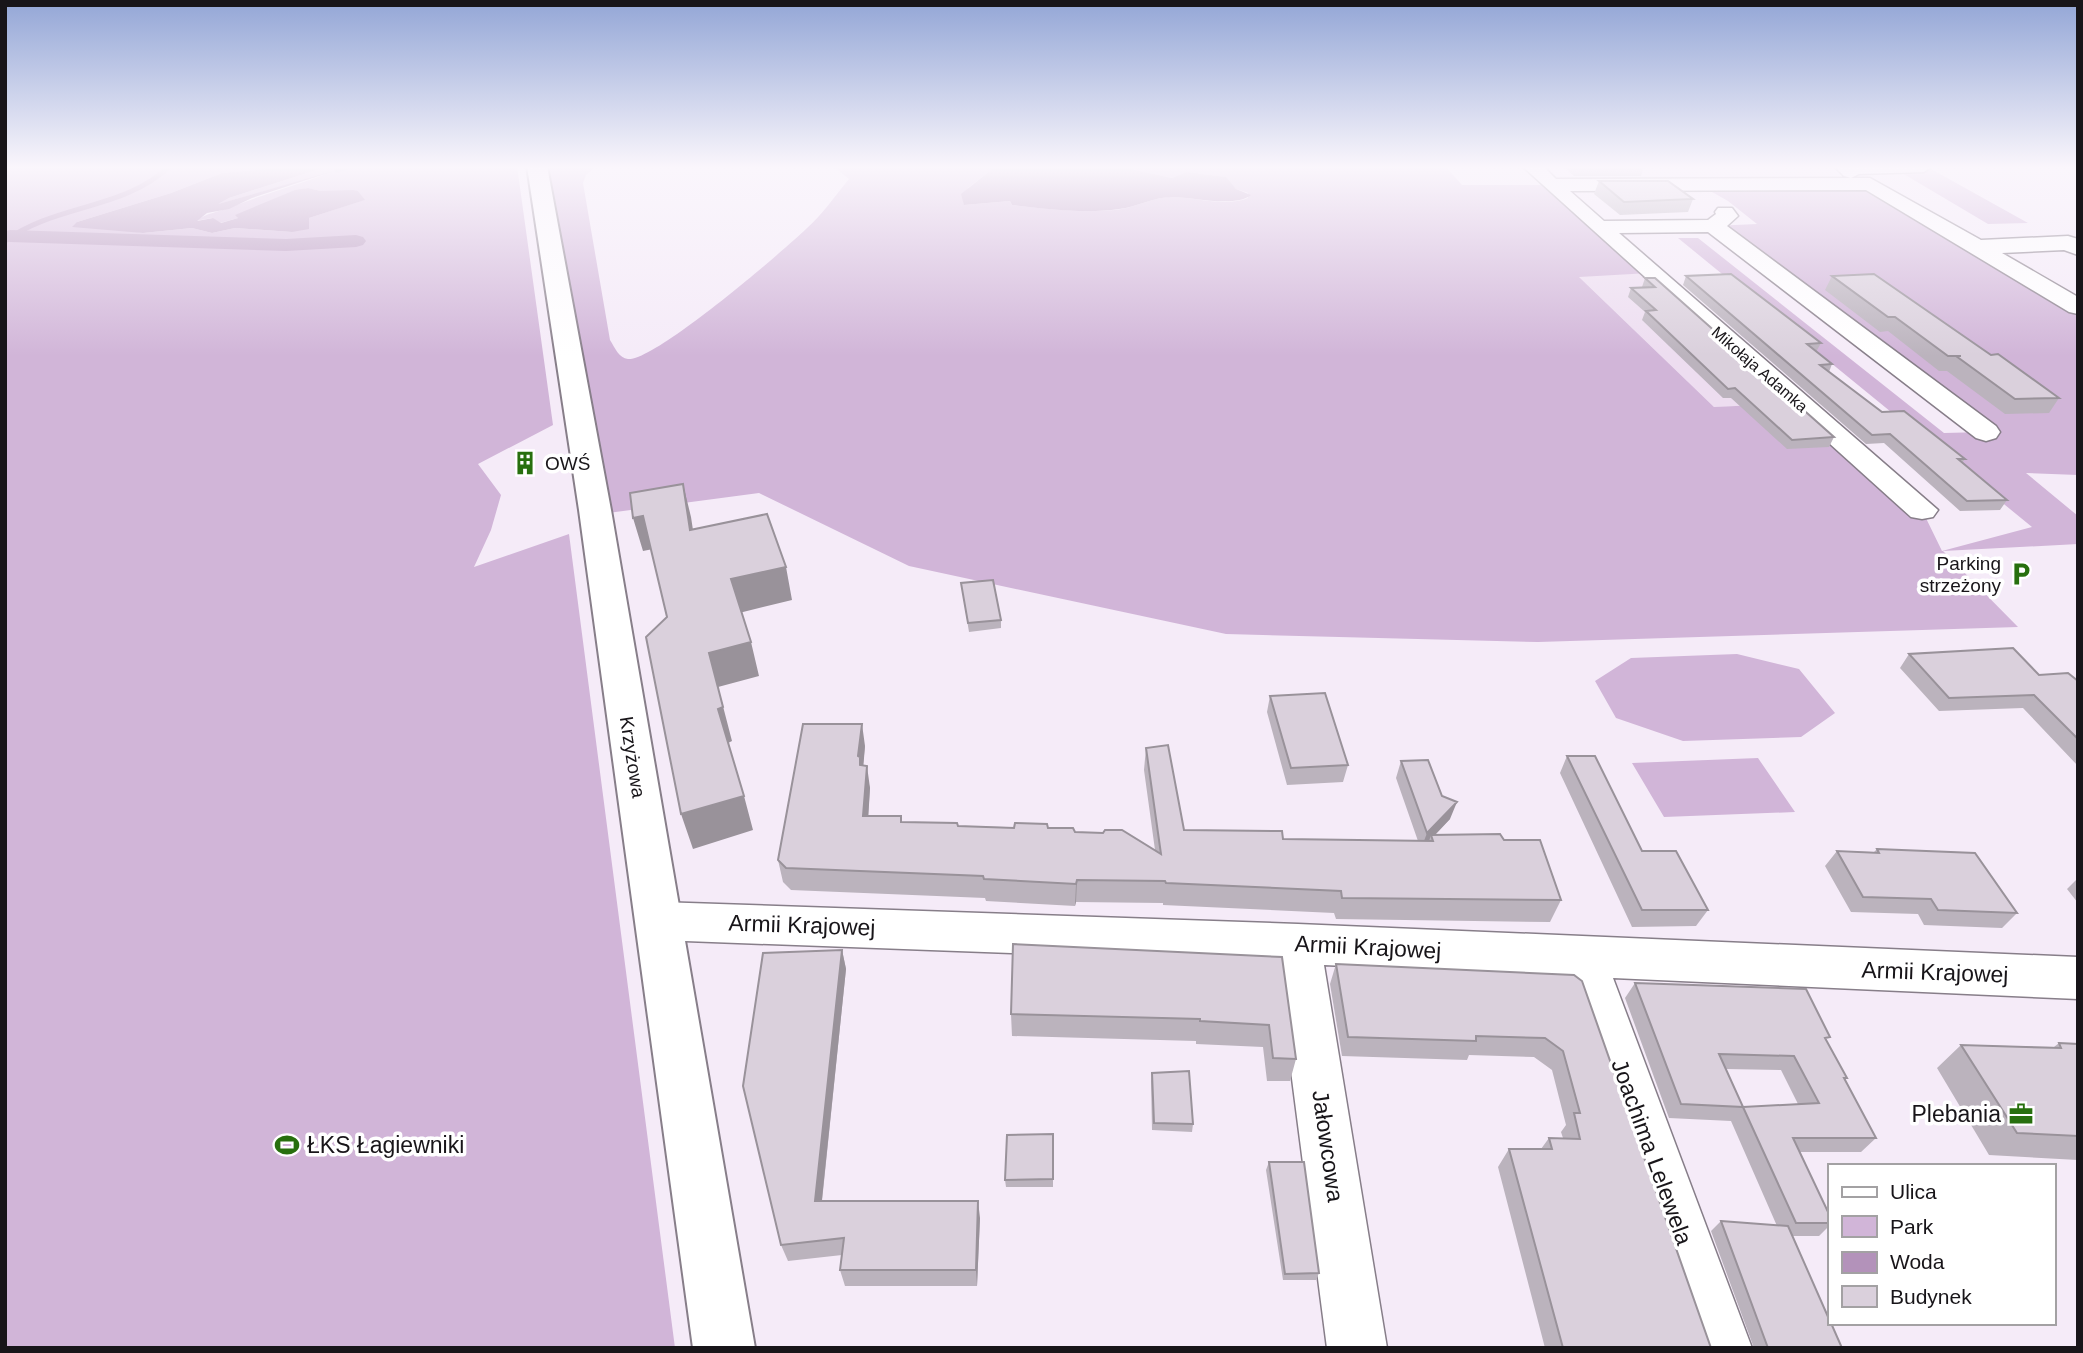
<svg xmlns="http://www.w3.org/2000/svg" width="2083" height="1353" font-family="Helvetica,sans-serif">
<style>
.built{fill:#edddf0}
.green{fill:#d1b5d8}
.water{fill:#b392ba}
.lines{fill:none;stroke-linecap:round;stroke-linejoin:round}
.stream{stroke:#b392ba;stroke-width:5}
.canal{fill:#b392ba;fill-rule:evenodd}
.street-casing{stroke:#877e89;stroke-width:3}
.secondary-casing{stroke:#877e89;stroke-width:4}
.street{fill:#fff;fill-rule:evenodd}
.secondary{fill:#fff;fill-rule:evenodd}
.wall{fill:#bbb3bd;fill-rule:evenodd}
.shaded-wall{fill:#99929a}
.building{fill:#dad0dc;stroke:#99929a;stroke-width:2;fill-rule:evenodd}
.labels{text-anchor:middle;stroke-width:7;stroke-linejoin:round;paint-order:stroke}
.far-street-label{font-size:16px;fill:#181519;stroke:#fff}
.poi-label{font-size:19px;fill:#181519;stroke:#fff;text-anchor:start}
.street-label{font-size:19px;fill:#181519;stroke:#fff}
.near-street-label{font-size:23px;fill:#181519;stroke:#fff}
.near-poi-label{font-size:23px;fill:#181519;stroke:#fff;text-anchor:end}
</style>
<rect width="100%" height="100%" fill="#f5ebf8"/>
<path class="built" d="M 1650,273 L 1799,403 L 1714,407 L 1578,276 Z"/>
<path class="green" d="M 5,166 L 301,166 L 222,173 L 171,193 L 77,222 L 143,233 L 192,228 L 212,233 L 235,228 L 292,232 L 309,218 L 364,200 L 358,191 L 321,191 L 307,188 L 236,215 L 238,218 L 220,223 L 212,218 L 195,221 C 207,213 218,212 231,207 C 262,195 294,186 326,174 L 215,205 L 229,198 L 329,166 L 517,166 L 553,425 L 478,464 L 501,495 L 491,530 L 474,567 L 569,534 L 675,1348 L 5,1348 Z
M 548,166 L 597,166 L 586,175 L 583,183 L 610,340 C 615,348 619,358 628,359 C 654,362 782,252 806,229 C 822,215 835,196 849,179 L 833,166 L 996,166 L 968,188 L 964,205 L 1010,201 L 1012,205 C 1045,209 1081,213 1115,210 C 1133,208 1150,199 1168,197 C 1194,196 1224,208 1248,198 L 1248,193 L 1236,189 L 1225,177 L 1186,172 L 1172,178 L 1117,166 L 1445,166 L 1462,185 L 1551,185 L 1650,273 L 1579,277 L 1714,407 L 1799,403 L 1922,510 L 1942,551 L 2032,527 L 1678,238 L 1698,238 L 1944,433 L 1984,432 L 1713,226 L 1757,224 L 1728,201 L 1698,184 L 1870,184 L 2078,307 L 2078,475 L 2026,473 L 2078,516 L 2078,544 L 1943,551 L 2018,627 L 1538,642 L 1226,634 L 909,566 L 759,493 L 608,513 Z
M 1931,169 L 2028,223 L 1988,224 L 1897,170 Z
M 1737,654 L 1799,669 L 1835,713 L 1801,737 L 1683,741 L 1616,718 L 1595,681 L 1631,658 Z
M 1758,758 L 1795,812 L 1664,817 L 1632,763 Z"/>
<path class="water" d="M 301,166 L 329,166 L 229,198 L 218,204 L 337,170 L 252,198 L 229,209 L 207,213 L 197,221 L 213,218 L 221,223 L 238,218 L 235,215 L 295,190 L 308,188 L 321,191 L 353,190 L 358,191 L 365,200 L 309,218 L 309,229 L 292,232 L 235,228 L 212,233 L 192,228 L 143,233 L 72,227 L 77,222 L 171,193 L 222,173 Z
M 996,166 L 1117,166 L 1172,178 L 1186,172 L 1226,177 L 1236,189 L 1251,195 C 1234,208 1194,197 1172,197 C 1154,197 1137,207 1119,209 C 1085,214 1046,209 1012,205 L 1010,201 L 964,205 L 961,194 Z"/>
<g class="lines">
<path class="stream" d="M 337,170 L 351,166
M 5,241 C 55,204 124,210 170,166"/>
<path class="canal" d="M 10,230 L 286,239 L 356,235 L 363,237 L 366,241 L 363,245 L 356,247 L 286,251 L 10,242 L 5,241 L 5,231 Z"/>
<g class="street-casing">
<path id="street" d="M 1522,166 L 1543,166 L 1556,179 L 1870,178 L 1981,240 L 2068,236 L 2078,239 L 2078,255 L 2064,250 L 2002,253 L 2078,297 L 2078,314 L 2069,312 L 1866,190 L 1570,191 L 1604,221 L 1708,220 L 1716,214 L 1715,212 L 1718,208 L 1732,208 L 1738,216 L 1727,226 L 1996,426 L 2000,432 L 1996,438 L 1986,441 L 1976,438 L 1708,232 L 1619,233 L 1938,510 L 1933,517 L 1922,519 L 1911,517 Z
M 1839,166 L 1933,166 L 1924,172 L 1859,174 L 1851,178 L 1844,176 L 1837,169 Z
M 659,902 L 1298,924 L 2078,957 L 2078,999 L 1613,978 L 1752,1348 L 1692,1348 L 1565,976 L 1324,965 L 1387,1348 L 1327,1348 L 1277,963 L 659,940 L 643,934 L 636,921 L 643,908 Z"/>
</g>
<g class="secondary-casing">
<path id="secondary" d="M 527,166 L 547,166 L 611,510 L 755,1348 L 693,1348 L 579,510 Z"/>
</g>
<use href="#street" class="street"/>
<use href="#secondary" class="secondary"/>
</g>
<path class="wall" d="M 1562,166 L 1644,166 L 1641,176 L 1574,176 Z
M 1599,181 L 1693,199 L 1688,212 L 1620,215 L 1594,194 Z
M 1686,276 L 1821,343 L 1816,352 L 1832,364 L 1829,372 L 1882,412 L 1965,459 L 1962,463 L 2007,500 L 2000,510 L 1960,511 L 1884,443 L 1866,444 L 1683,285 Z
M 1832,276 L 1991,355 L 2059,398 L 2049,413 L 2005,414 L 1947,371 L 1939,371 L 1888,331 L 1880,332 L 1825,290 Z
M 1645,278 L 1834,437 L 1829,447 L 1787,449 L 1731,398 L 1723,398 L 1642,320 L 1645,312 L 1628,297 L 1631,288 L 1642,287 Z
M 961,583 L 1001,620 L 1001,628 L 969,632 Z
M 1909,654 L 2078,681 L 2078,766 L 2023,708 L 1939,711 L 1900,668 Z
M 1270,696 L 1348,765 L 1343,782 L 1287,785 L 1267,712 Z
M 865,746 L 863,765 L 870,788 L 868,816 L 901,822 L 958,826 L 1048,828 L 1075,832 L 1155,850 L 1144,770 L 1146,748 L 1184,830 L 1283,839 L 1418,841 L 1396,778 L 1401,761 L 1450,819 L 1435,835 L 1504,840 L 1561,900 L 1550,922 L 1336,919 L 1334,913 L 1163,905 L 1163,903 L 1076,902 L 1075,906 L 986,901 L 985,898 L 791,890 L 783,882 L 778,860 Z
M 1567,756 L 1642,851 L 1708,910 L 1696,926 L 1632,927 L 1560,773 Z
M 1877,849 L 2017,913 L 2002,928 L 1924,925 L 1918,914 L 1851,912 L 1825,866 L 1837,851 L 1874,852 Z
M 2078,878 L 2078,903 L 2067,889 Z
M 842,950 L 846,969 L 822,1201 L 980,1218 L 977,1286 L 845,1286 L 840,1270 L 842,1255 L 788,1261 L 781,1245 Z
M 1282,957 L 1296,1059 L 1290,1081 L 1267,1081 L 1263,1047 L 1196,1044 L 1196,1041 L 1012,1036 L 1011,1014 Z
M 1336,964 L 1574,975 L 1711,1348 L 1545,1348 L 1498,1167 L 1509,1149 L 1541,1149 L 1549,1138 L 1563,1138 L 1561,1132 L 1566,1125 L 1552,1070 L 1534,1057 L 1469,1055 L 1467,1060 L 1342,1056 L 1330,984 Z
M 1635,983 L 1826,1041 L 1847,1078 L 1845,1080 L 1876,1138 L 1861,1152 L 1800,1152 L 1829,1214 L 1829,1226 L 1819,1236 L 1792,1236 L 1842,1348 L 1754,1348 L 1711,1231 L 1721,1221 L 1777,1226 L 1731,1121 L 1669,1118 L 1625,998 ZM 1726,1069 L 1781,1070 L 1798,1104 L 1743,1107 Z
M 2059,1043 L 2078,1044 L 2078,1160 L 1989,1155 L 1937,1068 L 1961,1045 L 2054,1047 Z
M 1152,1073 L 1193,1124 L 1192,1132 L 1152,1130 L 1151,1081 Z
M 1053,1134 L 1053,1187 L 1006,1187 L 1005,1180 Z
M 1269,1162 L 1319,1273 L 1316,1280 L 1283,1280 L 1266,1170 Z"/>
<path class="shaded-wall" d="M 683,484 L 691,517 L 698,563 L 690,530 Z
M 643,516 L 653,549 L 643,551 L 633,518 Z
M 786,567 L 792,600 L 739,613 L 731,579 Z
M 751,642 L 759,676 L 718,687 L 732,741 L 728,743 L 718,709 L 709,653 Z
M 862,724 L 865,746 L 863,770 L 863,787 L 858,756 Z
M 867,766 L 870,788 L 867,838 L 863,816 Z
M 744,796 L 753,830 L 693,849 L 681,814 Z
M 1457,802 L 1450,819 L 1432,838 L 1431,835 L 1429,841 L 1421,849 L 1427,833 Z
M 1077,880 L 1076,902 L 1075,906 L 1076,884 Z
M 842,950 L 846,969 L 820,1218 L 815,1201 Z
M 978,1201 L 980,1218 L 977,1286 L 976,1270 Z"/>
<path class="building" d="M 1599,181 L 1668,181 L 1693,199 L 1624,202 Z
M 1731,274 L 1821,343 L 1807,344 L 1832,364 L 1820,365 L 1882,412 L 1904,411 L 1965,459 L 1958,459 L 2007,500 L 1967,501 L 1890,434 L 1872,435 L 1686,276 Z
M 1874,274 L 1991,355 L 1998,354 L 2059,398 L 2015,399 L 1956,356 L 1961,356 L 1948,356 L 1895,317 L 1888,317 L 1832,276 Z
M 1645,278 L 1655,278 L 1834,437 L 1792,440 L 1735,388 L 1728,389 L 1646,311 L 1656,310 L 1631,288 L 1655,287 Z
M 683,484 L 690,530 L 767,514 L 786,567 L 731,579 L 751,642 L 709,653 L 723,707 L 718,709 L 744,796 L 681,814 L 646,637 L 667,617 L 643,516 L 633,518 L 630,493 Z
M 993,580 L 1001,620 L 968,623 L 961,583 Z
M 2013,648 L 2039,675 L 2068,673 L 2078,681 L 2078,739 L 2034,695 L 1949,698 L 1909,654 Z
M 1325,693 L 1348,765 L 1291,768 L 1270,696 Z
M 803,724 L 862,724 L 858,756 L 860,757 L 860,765 L 867,766 L 863,816 L 901,816 L 901,822 L 957,823 L 958,826 L 1014,828 L 1015,823 L 1047,824 L 1048,828 L 1073,828 L 1075,832 L 1103,833 L 1105,830 L 1122,830 L 1161,854 L 1146,748 L 1168,745 L 1184,830 L 1282,831 L 1283,839 L 1433,841 L 1431,835 L 1500,834 L 1504,840 L 1540,840 L 1561,900 L 1342,898 L 1341,891 L 1166,883 L 1165,881 L 1077,880 L 1076,884 L 984,879 L 983,876 L 786,868 L 778,860 Z
M 1567,756 L 1595,756 L 1642,851 L 1676,851 L 1708,910 L 1642,910 Z
M 1428,760 L 1442,796 L 1457,802 L 1427,833 L 1401,761 Z
M 1877,849 L 1975,853 L 2017,913 L 1938,910 L 1931,899 L 1863,897 L 1837,851 L 1879,853 Z
M 1013,944 L 1282,957 L 1296,1059 L 1273,1058 L 1269,1025 L 1200,1021 L 1200,1019 L 1011,1014 Z
M 842,950 L 815,1201 L 978,1201 L 976,1270 L 840,1270 L 844,1238 L 781,1245 L 743,1086 L 763,953 Z
M 1336,964 L 1574,975 L 1582,981 L 1711,1348 L 1563,1348 L 1509,1149 L 1552,1149 L 1549,1138 L 1580,1139 L 1574,1113 L 1580,1113 L 1563,1051 L 1545,1038 L 1476,1036 L 1476,1041 L 1348,1037 Z
M 1635,983 L 1806,989 L 1830,1037 L 1825,1038 L 1847,1078 L 1844,1078 L 1876,1138 L 1793,1138 L 1829,1214 L 1829,1223 L 1796,1223 L 1743,1107 L 1681,1104 ZM 1719,1054 L 1794,1056 L 1819,1103 L 1743,1107 Z
M 2059,1043 L 2078,1044 L 2078,1136 L 2017,1133 L 1961,1045 L 2061,1048 Z
M 1189,1071 L 1193,1124 L 1154,1123 L 1152,1073 Z
M 1053,1134 L 1053,1179 L 1005,1180 L 1007,1135 Z
M 1269,1162 L 1304,1162 L 1319,1273 L 1285,1274 Z
M 1721,1221 L 1788,1226 L 1829,1319 L 1829,1323 L 1831,1323 L 1842,1348 L 1768,1348 Z
M 1266,1347 L 1329,1348 L 1266,1348 Z"/>
<linearGradient id="sky" x2="0" y2="1"><stop stop-color="#93a6d6"/><stop offset="0.47" stop-color="#faf6fc"/><stop offset="1" stop-color="#faf6fc" stop-opacity="0"/></linearGradient>
<rect width="2083" height="356" fill="url(#sky)"/>
<defs>
<g id="building-bare" transform="scale(1.89)"><path d="M-4-6H4V6H1V3H-1V6H-4ZM-2.5-4.3h1.7v1.8h-1.7ZM.8-4.3h1.7v1.8H.8ZM-2.5-1h1.7V.8h-1.7ZM.8-1h1.7V.8H.8Z" fill="#276f0e" stroke="#fff" stroke-width="2.5" paint-order="stroke"/></g>
<g id="parking-bare" transform="scale(1.89)"><path d="M-3.5-5.5H1a3.5 3.5 0 0 1 0 7H-1V5.5H-3.5ZM-1-3.4V-.6H.8a1.4 1.4 0 0 0 0-2.8Z" fill="#276f0e" stroke="#fff" stroke-width="2.5" paint-order="stroke"/></g>
<g id="office-bare" transform="scale(1.89)"><path d="M-6-3h4V-5.5h4V-3h4V5H-6ZM-1-4.5V-3h2v-1.5ZM-6 0V1H6V0Z" fill="#276f0e" stroke="#fff" stroke-width="2.5" paint-order="stroke"/></g>
<g id="stadium-bare" transform="scale(1.89)"><path d="M0-5a6.5 5 0 1 0 0 10a6.5 5 0 1 0 0-10ZM-3.5-1.8h7v3.6h-7Z" fill="#276f0e" stroke="#fff" stroke-width="2.5" paint-order="stroke"/></g>
</defs>
<g fill-rule="evenodd">
<use href="#building-bare" x="525" y="463"/>
<use href="#parking-bare" x="2021" y="574"/>
<use href="#office-bare" x="2021" y="1114"/>
<use href="#stadium-bare" x="287" y="1145"/>
</g>
<g class="labels">
<g class="far-street-label">
<text transform="translate(1760 369) rotate(41)" y="6">Mikołaja Adamka</text>
</g>
<g class="poi-label">
<text x="545" y="470">OWŚ</text>
<text x="2001" y="570" text-anchor="end">Parking<tspan x="2001" dy="22">strzeżony</tspan></text>
</g>
<g class="street-label">
<text transform="translate(633 757) rotate(81)" y="7">Krzyżowa</text>
</g>
<g class="near-street-label">
<text transform="translate(802 925) rotate(2)" y="8">Armii Krajowej</text>
<text transform="translate(1368 947) rotate(3)" y="8">Armii Krajowej</text>
<text transform="translate(1935 972) rotate(2)" y="8">Armii Krajowej</text>
<text transform="translate(1328 1146) rotate(82)" y="8">Jałowcowa</text>
<text transform="translate(1652 1152) rotate(70)" y="8">Joachima Lelewela</text>
</g>
<g class="near-poi-label">
<text x="2001" y="1122">Plebania</text>
<text x="307" y="1153" text-anchor="start">ŁKS Łagiewniki</text>
</g>
</g>
<rect width="2083" height="1353" fill="none" stroke="#181519" stroke-width="14"/>
<rect x="1828" y="1164" width="228" height="161" fill="#ffffff" stroke="#a3a1a3" stroke-width="2"/>
<rect x="1842" y="1187" width="35" height="10" fill="#ffffff" stroke="#a3a1a3" stroke-width="2"/>
<text x="1890" y="1199" font-size="21" fill="#181519">Ulica</text>
<rect x="1842" y="1216" width="35" height="21" fill="#d1b5d8" stroke="#a3a1a3" stroke-width="2"/>
<text x="1890" y="1234" font-size="21" fill="#181519">Park</text>
<rect x="1842" y="1252" width="35" height="21" fill="#b392ba" stroke="#a3a1a3" stroke-width="2"/>
<text x="1890" y="1269" font-size="21" fill="#181519">Woda</text>
<rect x="1842" y="1286" width="35" height="21" fill="#dad0dc" stroke="#a3a1a3" stroke-width="2"/>
<text x="1890" y="1304" font-size="21" fill="#181519">Budynek</text>
</svg>
